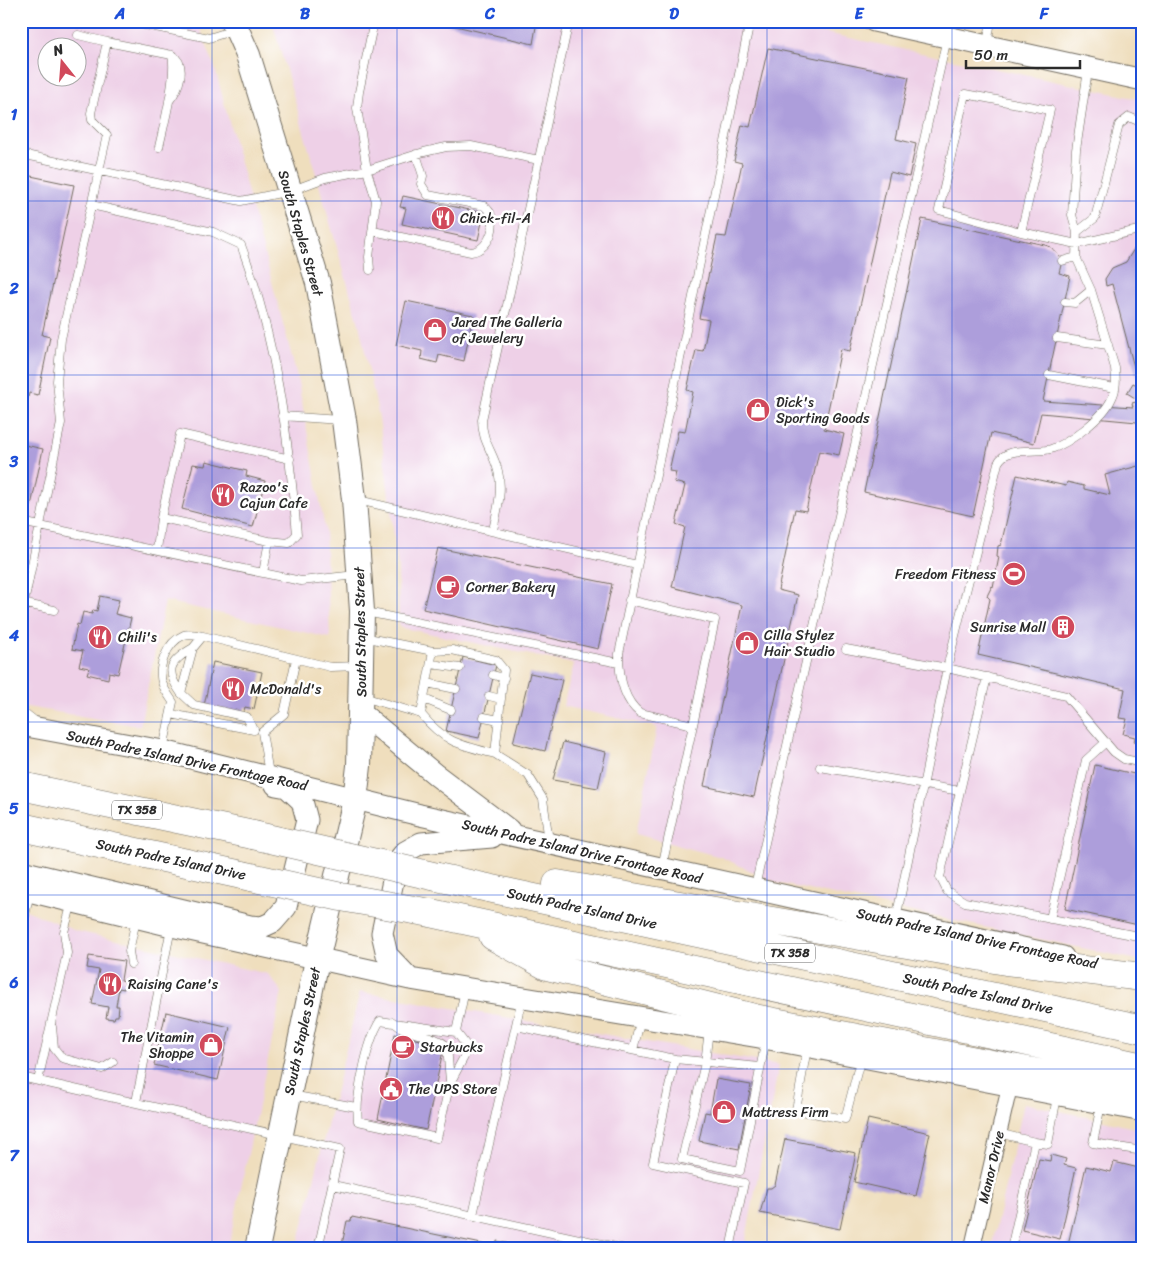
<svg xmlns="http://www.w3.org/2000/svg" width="1164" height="1270" font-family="Sriracha,sans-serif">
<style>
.built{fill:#eed0e7;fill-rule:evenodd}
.building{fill:#ad9edb}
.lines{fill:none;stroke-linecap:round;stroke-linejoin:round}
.lane-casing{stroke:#706a5e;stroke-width:9}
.street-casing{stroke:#706a5e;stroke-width:17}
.secondary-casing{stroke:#706a5e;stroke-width:23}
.primary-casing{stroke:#706a5e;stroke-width:26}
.highway-casing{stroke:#706a5e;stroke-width:29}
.lane{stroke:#fff;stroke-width:8}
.street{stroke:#fff;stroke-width:15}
.secondary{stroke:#fff;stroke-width:21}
.primary{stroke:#fff;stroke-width:24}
.highway{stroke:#fff;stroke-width:28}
.highway-bridge-casing{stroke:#706a5e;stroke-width:29;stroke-linecap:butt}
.highway-bridge{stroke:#fff;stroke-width:28}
.grid{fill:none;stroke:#1d4ed8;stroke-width:1;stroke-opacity:0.55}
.labels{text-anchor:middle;stroke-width:5;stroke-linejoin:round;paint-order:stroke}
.shield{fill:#fff;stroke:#6b6b6b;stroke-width:1}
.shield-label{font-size:12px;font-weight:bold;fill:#2b2b2b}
.poi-label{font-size:14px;fill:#2b2b2b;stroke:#fff;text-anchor:start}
.street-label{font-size:14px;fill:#2b2b2b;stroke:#fff}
.neatline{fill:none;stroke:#1d4ed8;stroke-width:2}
.grid-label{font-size:16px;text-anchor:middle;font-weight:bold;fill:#1d4ed8}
</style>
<rect width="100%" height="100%" fill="#fff"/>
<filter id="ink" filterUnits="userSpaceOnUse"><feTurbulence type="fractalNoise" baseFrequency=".02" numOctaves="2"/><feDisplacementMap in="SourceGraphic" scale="10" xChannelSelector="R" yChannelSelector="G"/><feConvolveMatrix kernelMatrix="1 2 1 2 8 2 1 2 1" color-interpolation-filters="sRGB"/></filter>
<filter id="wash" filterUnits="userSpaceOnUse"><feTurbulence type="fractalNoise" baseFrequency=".0096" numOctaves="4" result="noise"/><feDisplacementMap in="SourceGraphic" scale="20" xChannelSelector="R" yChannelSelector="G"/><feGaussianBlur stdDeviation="1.12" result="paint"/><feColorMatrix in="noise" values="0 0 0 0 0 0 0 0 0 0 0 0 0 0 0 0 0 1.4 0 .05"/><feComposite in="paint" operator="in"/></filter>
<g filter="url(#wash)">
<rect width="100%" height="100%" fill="#efdebd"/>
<path class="built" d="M 21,21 L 197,21 L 214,65 L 297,376 L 325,529 L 330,638 L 165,601 L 140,726 L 21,706 ZM 48,48 L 78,48 L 78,78 L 48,78 Z
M 272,21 L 769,21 L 1143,100 L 1143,961 L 777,883 L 721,857 L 636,834 L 657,727 L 563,706 L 574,664 L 399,627 L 398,567 L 379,417 L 359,324 Z
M 21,908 L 76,931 L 268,974 L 282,992 L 228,1249 L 21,1249 Z
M 360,992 L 779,1065 L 744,1249 L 297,1249 Z
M 1024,1103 L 1143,1130 L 1143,1249 L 991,1249 Z"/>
<g id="blocks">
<path class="building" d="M 434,21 L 537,21 L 533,44 Z
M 768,48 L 909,77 L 896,139 L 916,144 L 909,177 L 890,172 L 850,351 L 841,349 L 824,429 L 844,434 L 839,455 L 819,451 L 806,511 L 795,509 L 778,590 L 798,595 L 754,797 L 704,786 L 742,605 L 672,587 L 685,527 L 676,524 L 685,485 L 674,482 L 676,472 L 669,471 L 678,431 L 685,432 L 693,392 L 687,390 L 696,350 L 703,351 L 709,320 L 699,318 L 717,236 L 726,237 L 742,163 L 734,161 L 742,125 L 750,127 Z
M 21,174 L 74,185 L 42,335 L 50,337 L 38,395 L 29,393 L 22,427 Z
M 403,196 L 484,213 L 478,240 L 402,224 L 406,208 L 400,207 Z
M 922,219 L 1045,245 L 1051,247 L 1059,256 L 1062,261 L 1059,273 L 1070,276 L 1043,401 L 1133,407 L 1132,403 L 1140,401 L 1127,393 L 1133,383 L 1139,386 L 1112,284 L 1106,286 L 1105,279 L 1112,268 L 1126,262 L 1134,249 L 1143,247 L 1143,441 L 1137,422 L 1041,413 L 1034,443 L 991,433 L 973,516 L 864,492 Z
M 406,301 L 473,315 L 464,361 L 439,355 L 437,363 L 421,359 L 422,351 L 396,345 Z
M 21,444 L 43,449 L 31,506 L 21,504 Z
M 206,461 L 247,471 L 246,476 L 265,481 L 253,527 L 182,509 L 193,464 L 205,466 Z
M 1138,466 L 1143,467 L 1143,744 L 1134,742 L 1135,737 L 1123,734 L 1127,719 L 1119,718 L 1125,689 L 978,655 L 990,599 L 987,596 L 992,586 L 993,587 L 999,557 L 997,556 L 998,546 L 1001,545 L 1017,475 L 1066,486 L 1067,482 L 1084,486 L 1084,489 L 1110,495 L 1105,475 Z
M 438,548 L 612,584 L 598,649 L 423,609 Z
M 100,596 L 119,600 L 115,614 L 131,618 L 118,674 L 109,672 L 108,679 L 87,674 L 89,668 L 79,666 L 83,651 L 72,649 L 77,624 L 80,625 L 83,612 L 92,614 L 93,610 L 97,611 Z
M 463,657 L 496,665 L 479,738 L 446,731 Z
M 213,662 L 262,672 L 254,709 L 245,707 L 243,715 L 204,706 Z
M 530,673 L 562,680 L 545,751 L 513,743 Z
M 563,742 L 606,752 L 598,788 L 553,780 Z
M 1095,765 L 1143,776 L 1143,926 L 1065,909 Z
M 89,956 L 124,961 L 121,980 L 125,981 L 124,989 L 119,988 L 116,1006 L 119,1006 L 118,1016 L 115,1016 L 114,1019 L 106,1018 L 108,1007 L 92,1004 L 99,970 L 87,968 Z
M 166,1012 L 230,1027 L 218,1080 L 154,1065 Z
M 395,1034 L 444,1046 L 426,1130 L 378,1119 Z
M 716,1079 L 751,1085 L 739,1149 L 699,1141 L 705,1112 L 710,1113 Z
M 868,1119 L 930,1133 L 916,1196 L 854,1182 Z
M 785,1139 L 856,1153 L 840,1229 L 760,1213 L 767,1188 L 771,1188 L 775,1185 Z
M 1051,1155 L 1066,1159 L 1064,1165 L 1076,1168 L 1060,1239 L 1022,1230 L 1039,1159 L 1050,1161 Z
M 1114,1162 L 1143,1169 L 1143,1249 L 1067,1249 L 1086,1166 L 1111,1172 Z
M 352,1217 L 496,1247 L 497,1241 L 531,1249 L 341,1249 L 347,1221 L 351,1221 Z"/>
</g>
</g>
<g filter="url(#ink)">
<use href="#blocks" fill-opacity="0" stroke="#706a5e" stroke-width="1"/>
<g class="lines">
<g class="lane-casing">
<path id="lane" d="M 126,21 L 209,38 L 234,30
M 107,42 L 172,55 C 177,75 164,125 159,147
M 987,44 L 991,21
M 169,101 C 179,89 188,65 172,55
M 21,154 L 241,201 L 290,191 L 325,178 L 367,170 L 424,152 L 446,147 L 471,146 L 539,160
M 91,205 L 213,232 L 241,245 C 276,338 288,436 297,534 L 289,543 L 269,541 L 161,518 L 157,550
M 373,231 L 471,252 C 491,250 501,218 484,206 L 428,195 L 421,184 L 423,176 L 416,154
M 1021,232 L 1050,110 L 965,94 L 939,210 L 1021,232 L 1077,244 L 1143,229
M 1077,232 L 1095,218 L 1119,125 L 1129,117 L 1143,123
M 1062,261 L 1076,257
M 370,270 L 369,257 L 376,201 L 367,170 L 357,108 L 359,92 L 374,21
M 1065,302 L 1075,303 L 1091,290
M 1057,338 L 1108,345
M 1049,375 L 1114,388
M 282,416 L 340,420
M 358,500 L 637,565
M 161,518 L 180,434 L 290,459
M 21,522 L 301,581 L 356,575
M 493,530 C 497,511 503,491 498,471 C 493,451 482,442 482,420 L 569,21
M 263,573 L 269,541
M 629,600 L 715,620 L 693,725
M 21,603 L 54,610
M 366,612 L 619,663
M 21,618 L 61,423 L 57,381 L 61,339 L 107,135 L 92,120 L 91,113 L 107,42 L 78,35
M 203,636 L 193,648 L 181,693 L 194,705 L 247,717 L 253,730
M 363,637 L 433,651 L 452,650 L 496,660 L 504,670 L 495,754 L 528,775 L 543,799 L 549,841
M 846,649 L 947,668 L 1066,696 L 1114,752 L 1124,759 L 1143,763
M 431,664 L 460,668
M 493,675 L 504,678
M 427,683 L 456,689
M 181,693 C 164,670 170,661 193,648
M 489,696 L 501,699
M 363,697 L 421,714 L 433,651
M 424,699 L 451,710
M 21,710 L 35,721
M 171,714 L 254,730
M 421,714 C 445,743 460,745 495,754
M 484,717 L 499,720
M 163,749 L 173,702 C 170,697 165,691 163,685 C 156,668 167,642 184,635 C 189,633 197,635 203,636 L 330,667 L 359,666
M 820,767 L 960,791 L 940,877 L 947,891 L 965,902 L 1143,937
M 269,774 L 262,732 L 284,714 L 296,659
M 960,791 L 987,677
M 662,867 L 693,725 L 640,713 C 623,700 619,675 619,654 L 750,21
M 755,887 L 947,38
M 896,919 L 947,668 L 998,463 C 1006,445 1034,454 1051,449 C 1070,443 1104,417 1112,398 C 1117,389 1116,378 1115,368 L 1091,290 L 1076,257 L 1077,232 L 1072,215 L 1076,150 L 1088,70
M 1050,919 L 1086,760 L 1106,742
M 21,934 L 30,892
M 131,964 L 129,951 L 136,920
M 380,1021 L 456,1032 L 466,1045 L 464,1057 L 450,1083 L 437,1138 L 358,1121 C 355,1098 367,1041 380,1021 Z
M 393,1022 C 411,1038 431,1032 447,1046 L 450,1081
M 516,1026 L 675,1059 L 760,1067
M 52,1027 L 54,1048 L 62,1058 L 102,1069 L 113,1062
M 709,1030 L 705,1063 L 682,1159 L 740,1171 L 766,1039
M 456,1032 L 465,990
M 807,1048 L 796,1110 L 845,1119 L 861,1057
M 633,1050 L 641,1018
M 675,1059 L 653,1163 L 744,1183 L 730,1249
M 21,1077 L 340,1149 L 318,1249
M 38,1081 L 67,953 L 64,932 L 72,902
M 291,1095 L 356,1107
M 136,1102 L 171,928
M 1101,1105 L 1093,1143 L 1143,1151
M 998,1133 L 1035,1142 L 1011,1249
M 1035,1142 L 1048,1144 L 1057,1097
M 333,1185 L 625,1249
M 473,1215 L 522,998
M 973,1242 L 1000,1249"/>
</g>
<g class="street-casing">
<path id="street" d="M 972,1249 L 1010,1085"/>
</g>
<g class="secondary-casing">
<path id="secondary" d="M 874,21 L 1143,80
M 360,712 L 436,775 L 509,830
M 21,725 L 163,751 L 420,815 L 1063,957
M 21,871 L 250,926 L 262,927 L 273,922 L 286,907 L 307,820 L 302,801 L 287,787 L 276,785
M 21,889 L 172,926 L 410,979 L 759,1037 L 1143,1111
M 410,979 L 387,955 L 382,933 L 397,862 L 405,852 L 421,843 L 492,837"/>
</g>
<g class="primary-casing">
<path id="primary" d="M 233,21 L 248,55 L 318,283 L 344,420 L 354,499 L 362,611 L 359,766 L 355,800 L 317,960 L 257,1249"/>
</g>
<g class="highway-casing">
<path id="highway" d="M 21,786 L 253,835
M 21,827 L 242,875
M 437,877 L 1143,1029
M 557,884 L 1006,961 L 1143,977
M 431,913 L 1143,1067
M 493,936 L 547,966 L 759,1019 L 1064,1078 L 1143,1095"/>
</g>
<use href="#lane" class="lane"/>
<use href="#street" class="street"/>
<use href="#secondary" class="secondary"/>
<use href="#primary" class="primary"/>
<use href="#highway" class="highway"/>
<g class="highway-bridge-casing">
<path id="highway-bridge" d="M 253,835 L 437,877
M 242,875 L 341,897 L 431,913"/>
</g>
<use href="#highway-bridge" class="highway-bridge"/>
</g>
</g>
<path class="grid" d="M 212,21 L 212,1249M 397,21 L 397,1249M 582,21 L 582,1249M 767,21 L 767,1249M 952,21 L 952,1249M 21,201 L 1143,201M 21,375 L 1143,375M 21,548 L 1143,548M 21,722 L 1143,722M 21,895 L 1143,895M 21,1069 L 1143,1069"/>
<defs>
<g id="restaurant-disc" transform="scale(1.25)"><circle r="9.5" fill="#d1495b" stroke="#fff"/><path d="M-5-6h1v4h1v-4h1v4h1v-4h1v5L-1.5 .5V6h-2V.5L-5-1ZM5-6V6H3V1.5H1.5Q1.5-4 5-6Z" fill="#fff"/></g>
<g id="shop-disc" transform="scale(1.25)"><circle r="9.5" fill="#d1495b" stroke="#fff"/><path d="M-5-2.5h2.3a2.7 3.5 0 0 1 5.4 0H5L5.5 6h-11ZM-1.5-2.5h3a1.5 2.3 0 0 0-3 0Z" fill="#fff"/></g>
<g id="stadium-disc" transform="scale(1.25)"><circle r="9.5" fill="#d1495b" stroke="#fff"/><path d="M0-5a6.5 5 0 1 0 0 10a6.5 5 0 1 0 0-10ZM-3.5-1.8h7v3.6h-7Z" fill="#fff"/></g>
<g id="cafe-disc" transform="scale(1.25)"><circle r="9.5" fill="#d1495b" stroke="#fff"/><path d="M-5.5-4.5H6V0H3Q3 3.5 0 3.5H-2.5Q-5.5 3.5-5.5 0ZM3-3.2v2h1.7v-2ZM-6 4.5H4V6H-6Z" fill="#fff"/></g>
<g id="building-disc" transform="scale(1.25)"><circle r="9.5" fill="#d1495b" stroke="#fff"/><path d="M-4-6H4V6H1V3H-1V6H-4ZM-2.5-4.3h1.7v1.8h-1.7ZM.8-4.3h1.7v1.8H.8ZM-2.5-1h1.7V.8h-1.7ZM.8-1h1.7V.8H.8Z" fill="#fff"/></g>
<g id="civic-disc" transform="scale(1.25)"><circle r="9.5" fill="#d1495b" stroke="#fff"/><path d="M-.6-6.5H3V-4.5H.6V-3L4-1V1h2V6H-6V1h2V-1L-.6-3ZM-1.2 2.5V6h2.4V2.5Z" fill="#fff"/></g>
</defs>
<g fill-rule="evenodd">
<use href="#restaurant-disc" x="443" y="218"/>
<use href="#shop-disc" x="435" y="330"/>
<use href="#shop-disc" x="758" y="410"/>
<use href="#restaurant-disc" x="223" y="495"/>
<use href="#stadium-disc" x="1014" y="574"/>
<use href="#cafe-disc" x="448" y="587"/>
<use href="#building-disc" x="1063" y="627"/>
<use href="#restaurant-disc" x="100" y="637"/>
<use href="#shop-disc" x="747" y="643"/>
<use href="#restaurant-disc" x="233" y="689"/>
<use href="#restaurant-disc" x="110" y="984"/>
<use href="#shop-disc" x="211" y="1045"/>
<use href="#cafe-disc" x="403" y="1047"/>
<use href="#civic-disc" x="391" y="1089"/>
<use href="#shop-disc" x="724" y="1112"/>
</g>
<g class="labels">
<g class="shield">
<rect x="112" y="800.5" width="50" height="19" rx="4"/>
<rect x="765" y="943.5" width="50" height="19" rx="4"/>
</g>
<g class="shield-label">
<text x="137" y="814">TX 358</text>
<text x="790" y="957">TX 358</text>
</g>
<g class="poi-label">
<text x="460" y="223">Chick-fil-A</text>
<text x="452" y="327">Jared The Galleria<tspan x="452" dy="16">of Jewelery</tspan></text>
<text x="776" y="407">Dick's<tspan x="776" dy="16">Sporting Goods</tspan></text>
<text x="240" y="492">Razoo's<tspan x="240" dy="16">Cajun Cafe</tspan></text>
<text x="996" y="579" text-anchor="end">Freedom Fitness</text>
<text x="466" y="592">Corner Bakery</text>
<text x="1046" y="632" text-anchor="end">Sunrise Mall</text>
<text x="764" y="640">Cilla Stylez<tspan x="764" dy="16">Hair Studio</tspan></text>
<text x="118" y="642">Chili's</text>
<text x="250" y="694">McDonald's</text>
<text x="128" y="989">Raising Cane's</text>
<text x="194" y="1042" text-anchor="end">The Vitamin<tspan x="194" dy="16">Shoppe</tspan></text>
<text x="420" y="1052">Starbucks</text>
<text x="408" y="1094">The UPS Store</text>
<text x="742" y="1117">Mattress Firm</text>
</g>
<g class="street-label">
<text transform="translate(301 233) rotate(74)" y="5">South Staples Street</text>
<text transform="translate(360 632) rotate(-91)" y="5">South Staples Street</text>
<text transform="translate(187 760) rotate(12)" y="5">South Padre Island Drive Frontage Road</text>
<text transform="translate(582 851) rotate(13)" y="5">South Padre Island Drive Frontage Road</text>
<text transform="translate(171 859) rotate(12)" y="5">South Padre Island Drive</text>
<text transform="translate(582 908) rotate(12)" y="5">South Padre Island Drive</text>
<text transform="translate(977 938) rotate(12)" y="5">South Padre Island Drive Frontage Road</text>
<text transform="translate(978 993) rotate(12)" y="5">South Padre Island Drive</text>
<text transform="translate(302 1031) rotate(-78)" y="5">South Staples Street</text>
<text transform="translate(991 1167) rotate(-77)" y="5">Manor Drive</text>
</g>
</g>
<rect width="1164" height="1270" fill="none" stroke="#fff" stroke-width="55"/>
<g transform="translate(62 62) rotate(343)"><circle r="24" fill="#ffffff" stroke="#aaaaaa"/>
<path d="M0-4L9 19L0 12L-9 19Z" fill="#d1495b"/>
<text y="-8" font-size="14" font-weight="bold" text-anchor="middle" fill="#2b2b2b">N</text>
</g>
<path d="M966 60v8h114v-8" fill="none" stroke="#2b2b2b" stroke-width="2.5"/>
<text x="974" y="60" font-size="15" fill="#2b2b2b" stroke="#ffffff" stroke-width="4" paint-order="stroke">50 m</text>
<rect x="28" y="28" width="1108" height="1214" class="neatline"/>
<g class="grid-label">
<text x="120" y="19">A</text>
<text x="305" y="19">B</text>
<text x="490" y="19">C</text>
<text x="674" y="19">D</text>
<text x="859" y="19">E</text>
<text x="1044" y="19">F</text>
<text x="14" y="120">1</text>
<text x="14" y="294">2</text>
<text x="14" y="467">3</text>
<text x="14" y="641">4</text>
<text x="14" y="814">5</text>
<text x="14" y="988">6</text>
<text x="14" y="1161">7</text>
</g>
</svg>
